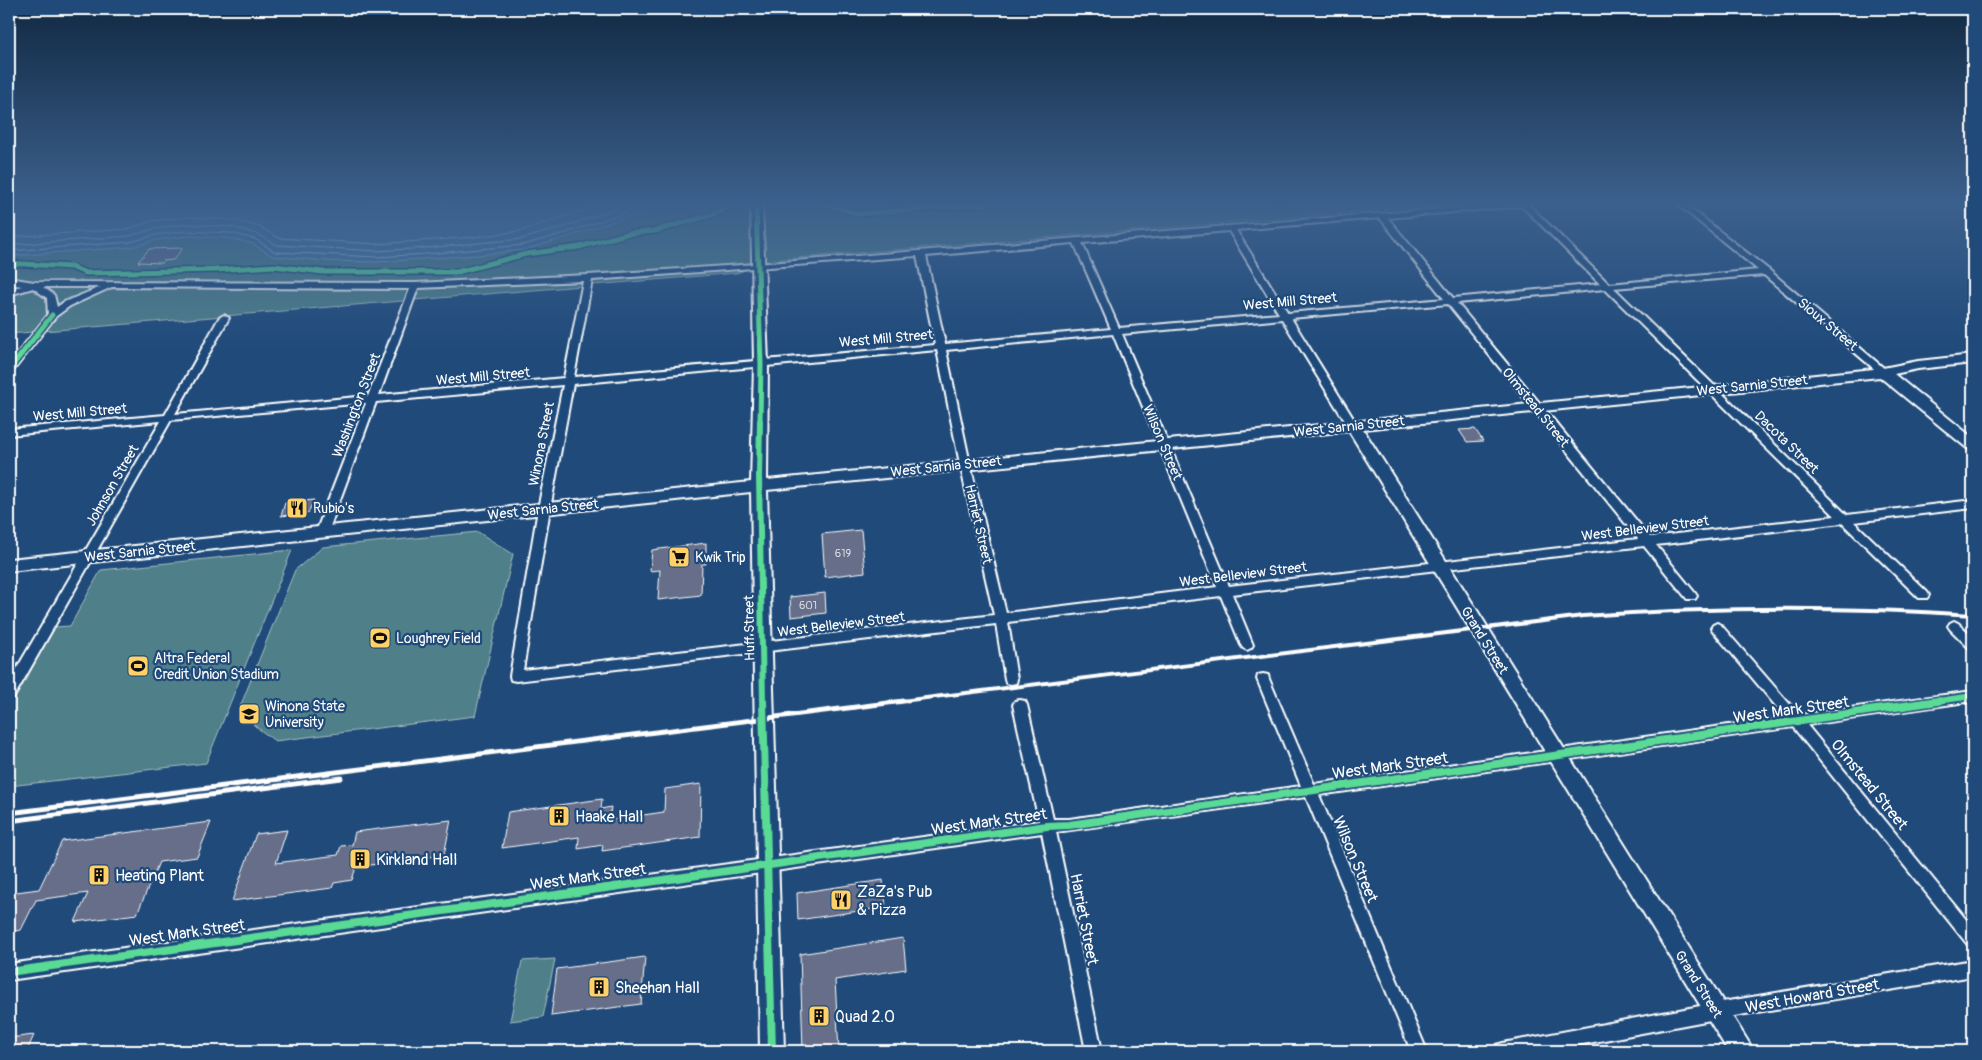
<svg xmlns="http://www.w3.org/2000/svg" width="1982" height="1060" font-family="Pangolin,sans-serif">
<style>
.green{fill:#507f89;stroke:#a8bfc4}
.water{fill:#4677a3;stroke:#90adc8}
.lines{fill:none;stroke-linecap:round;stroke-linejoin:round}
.shore{stroke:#b5c9da;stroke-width:1}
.building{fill:#666e89;stroke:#fff}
.street-casing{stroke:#fff;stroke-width:4}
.secondary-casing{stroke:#fff;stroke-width:4}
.street{fill:#1f4a7a;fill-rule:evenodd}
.secondary{fill:#1f4a7a;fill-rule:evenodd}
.rail-far1{stroke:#fff;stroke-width:4}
.rail{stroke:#fff;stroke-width:5}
.cycleway-far2-casing{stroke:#1f4a7a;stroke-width:8}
.cycleway-far1-casing{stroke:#1f4a7a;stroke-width:9}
.cycleway-casing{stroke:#1f4a7a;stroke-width:11}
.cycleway-far2{stroke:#5adb95;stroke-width:5}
.cycleway-far1{stroke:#5adb95;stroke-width:6}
.cycleway{stroke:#5adb95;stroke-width:8}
.labels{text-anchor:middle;stroke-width:4.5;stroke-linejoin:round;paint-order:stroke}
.number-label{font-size:11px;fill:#d9dbe2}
.street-label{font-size:14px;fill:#fff;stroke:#1f4a7a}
.poi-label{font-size:14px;fill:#fff;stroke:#1f4a7a;text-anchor:start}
.near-street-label{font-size:16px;fill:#fff;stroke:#1f4a7a}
.near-poi-label{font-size:16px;fill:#fff;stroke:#1f4a7a;text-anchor:start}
</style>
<rect width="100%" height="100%" fill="#1f4a7a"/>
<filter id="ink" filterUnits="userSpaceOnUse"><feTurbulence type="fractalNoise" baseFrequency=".02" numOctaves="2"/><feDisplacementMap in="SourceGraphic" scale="10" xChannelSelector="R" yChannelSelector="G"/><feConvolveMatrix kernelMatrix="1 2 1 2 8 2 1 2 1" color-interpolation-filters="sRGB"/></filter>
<g filter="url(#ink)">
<path class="green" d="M 9,204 L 1454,204 L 771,260 L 737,273 L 9,334 Z
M 478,532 L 513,554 L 475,716 L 275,741 L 255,726 L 240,707 L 295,570 L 323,547 Z
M 292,550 L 206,763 L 9,786 L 9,732 L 14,721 L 9,721 L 9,705 L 54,627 L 70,626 L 101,570 Z
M 555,959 L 543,1017 L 510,1021 L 522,961 Z"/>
<path class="water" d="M 9,204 L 673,204 L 651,208 L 568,237 L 524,250 L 478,255 L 377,262 L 327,261 L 273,256 L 253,244 L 228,238 L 186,236 L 156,240 L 132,247 L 9,256 Z"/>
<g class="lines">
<path class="shore" d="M 9,237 L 128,229 L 152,221 L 186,217 L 233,220 L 260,227 L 279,238 L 377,244 L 476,237 L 520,231 L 604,204
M 9,245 L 129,236 L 154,229 L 186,224 L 231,227 L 257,234 L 277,245 L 377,251 L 426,248 L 522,239 L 564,227 L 629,204
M 9,251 L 131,242 L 155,235 L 186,231 L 230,233 L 255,239 L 275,252 L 377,257 L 426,254 L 523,245 L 566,233 L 650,204"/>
</g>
<path class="building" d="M 183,248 L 173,260 L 163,261 L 162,263 L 138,262 L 149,249 Z
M 1475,429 L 1483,441 L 1467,442 L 1459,430 Z
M 314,500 L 308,513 L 281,516 L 285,503 Z
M 861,530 L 865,572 L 825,577 L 822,534 Z
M 706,543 L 706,564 L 702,564 L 701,595 L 658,600 L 660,570 L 650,571 L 652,550 Z
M 825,593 L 826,613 L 791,617 L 790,597 Z
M 701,784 L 700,837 L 602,851 L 603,845 L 578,849 L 579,837 L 502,848 L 508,812 L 602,799 L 601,809 L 611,807 L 609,820 L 664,812 L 665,789 Z
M 451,820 L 444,855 L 356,867 L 352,880 L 334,883 L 332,888 L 232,901 L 256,834 L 287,830 L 276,863 L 338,855 L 341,846 L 352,845 L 355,832 Z
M 211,822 L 197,857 L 159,862 L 137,914 L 75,922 L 88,893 L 36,900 L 21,930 L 9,932 L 9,893 L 39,889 L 62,841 Z
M 883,880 L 886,907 L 798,920 L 797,893 Z
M 903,938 L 906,969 L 835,980 L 839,1051 L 803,1051 L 800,954 Z
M 645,957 L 641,1004 L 551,1016 L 557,969 Z
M 34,1035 L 27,1051 L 9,1051 L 9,1038 Z"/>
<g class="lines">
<g class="street-casing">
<path id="street" d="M 1500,204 L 1528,204 L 1609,284 L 1758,270 L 1677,204 L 1685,204 L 1769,270 L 1886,370 L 1888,372 L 1886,374 L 1880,374 L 1764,275 L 1614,288 L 1847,515 L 1973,500 L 1973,508 L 1854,522 L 1927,592 L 1929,595 L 1927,598 L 1919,598 L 1842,523 L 1656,545 L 1695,593 L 1697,596 L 1695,599 L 1687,599 L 1644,546 L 1232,594 L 1253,645 L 1251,648 L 1247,650 L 1243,648 L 1241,645 L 1221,596 L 1008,622 L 1017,679 L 1016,683 L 1011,684 L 1006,683 L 1005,679 L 996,624 L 516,681 L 511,680 L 510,676 L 538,509 L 563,385 L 376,402 L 328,532 L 322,536 L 316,532 L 366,403 L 171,420 L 14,697 L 9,698 L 9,682 L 161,421 L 9,435 L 9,429 L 165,415 L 219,318 L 224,315 L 229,318 L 175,414 L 368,396 L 410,289 L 112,287 L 70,306 L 55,317 L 12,372 L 9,373 L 9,364 L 48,315 L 47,298 L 33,288 L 9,295 L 9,289 L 22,286 L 9,284 L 9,278 L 34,282 L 415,283 L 588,275 L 757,264 ZM 1522,206 L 1600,284 L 1453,298 L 1388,218 ZM 1380,218 L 1444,299 L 1288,313 L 1236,230 ZM 1229,231 L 1279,314 L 1119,328 L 1082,243 ZM 1074,243 L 1111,329 L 945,344 L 926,256 ZM 917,256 L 935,345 L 574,377 L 592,280 ZM 583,281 L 564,378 L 379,395 L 418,288 ZM 43,287 L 101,287 L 64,302 L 57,307 L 54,295 ZM 1605,289 L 1835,516 L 1650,537 L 1457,303 ZM 1448,304 L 1638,539 L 1229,586 L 1122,334 L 1282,319 L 1348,426 L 1353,429 L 1358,426 L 1291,318 ZM 1113,334 L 1217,587 L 1006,613 L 970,464 L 946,350 ZM 937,350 L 960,464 L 994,615 L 523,670 L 550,509 L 573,384 Z
M 1954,621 L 1958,623 L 1973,637 L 1973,650 L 1969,648 L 1950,629 L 1948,626 L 1950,623 Z
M 1717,623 L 1721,625 L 1799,715 L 1973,691 L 1973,701 L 1807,725 L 1973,928 L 1973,947 L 1968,945 L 1793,727 L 1319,795 L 1427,1051 L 1411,1051 L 1306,797 L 1056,832 L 1102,1051 L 1086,1051 L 1042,833 L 9,980 L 9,964 L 1039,821 L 1013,705 L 1015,701 L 1020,700 L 1025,701 L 1027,705 L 1053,819 L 1069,819 L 1301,786 L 1257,679 L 1258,675 L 1263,674 L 1268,675 L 1269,679 L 1314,784 L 1785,717 L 1713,631 L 1711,628 L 1713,625 Z
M 1973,960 L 1973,976 L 1716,1019 L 1546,1051 L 1495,1051 L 1497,1045 L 1503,1043 L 1716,1003 Z"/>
</g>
<g class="secondary-casing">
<path id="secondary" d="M 751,204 L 762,204 L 768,364 L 767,480 L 1711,386 L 1883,368 L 1918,361 L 1973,355 L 1973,363 L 1918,369 L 1894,374 L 1973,438 L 1973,451 L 1968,449 L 1880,377 L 1363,429 L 1749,1043 L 1753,1051 L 1728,1051 L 1349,431 L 767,490 L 784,1051 L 760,1051 L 751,492 L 9,571 L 9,559 L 751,482 L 754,364 Z"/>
</g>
<use href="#street" class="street"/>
<use href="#secondary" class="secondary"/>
<path class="rail-far1" d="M 894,702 L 1583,616 C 1713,607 1843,606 1973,615"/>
<path class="rail" d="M 9,813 L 904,701
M 9,821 L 341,778"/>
<g class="cycleway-far2-casing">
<path id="cycleway-far2" d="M 756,204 L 761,364 L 760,422
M 823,204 L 859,214 L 987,204
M 9,263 L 71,267 L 86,273 L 215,270 L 274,266 L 323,272 L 457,272 L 526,254 L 579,247 L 626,234 L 655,231 L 711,215 L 736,204
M 9,370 L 52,315"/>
</g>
<g class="cycleway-far1-casing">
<path id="cycleway-far1" d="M 760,421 L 759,476 L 763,702
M 1930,702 L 1973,696"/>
</g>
<g class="cycleway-casing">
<path id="cycleway" d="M 763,701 L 772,1051
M 9,972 L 1047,826 L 1069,825 L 1938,701"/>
</g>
<use href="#cycleway-far2" class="cycleway-far2"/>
<use href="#cycleway-far1" class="cycleway-far1"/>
<use href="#cycleway" class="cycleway"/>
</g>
</g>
<linearGradient id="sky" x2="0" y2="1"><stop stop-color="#112943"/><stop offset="0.58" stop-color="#3c608d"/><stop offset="1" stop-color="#3c608d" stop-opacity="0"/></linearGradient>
<rect width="1982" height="352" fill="url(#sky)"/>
<defs>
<g id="restaurant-square" transform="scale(1.125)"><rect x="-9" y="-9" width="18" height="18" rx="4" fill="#ffd166" stroke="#1f4a7a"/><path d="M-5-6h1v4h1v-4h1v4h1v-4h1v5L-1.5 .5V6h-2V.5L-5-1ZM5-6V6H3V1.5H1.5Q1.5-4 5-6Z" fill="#111"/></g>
<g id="supermarket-square" transform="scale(1.125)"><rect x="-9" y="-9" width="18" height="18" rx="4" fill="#ffd166" stroke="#1f4a7a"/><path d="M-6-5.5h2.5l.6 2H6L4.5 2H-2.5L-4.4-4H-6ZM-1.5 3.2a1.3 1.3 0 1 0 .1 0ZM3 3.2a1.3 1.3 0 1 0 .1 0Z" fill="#111"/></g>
<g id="stadium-square" transform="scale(1.125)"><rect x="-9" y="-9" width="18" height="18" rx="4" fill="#ffd166" stroke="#1f4a7a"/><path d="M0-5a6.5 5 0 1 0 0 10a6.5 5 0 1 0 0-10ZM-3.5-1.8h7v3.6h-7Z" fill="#111"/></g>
<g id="university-square" transform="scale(1.125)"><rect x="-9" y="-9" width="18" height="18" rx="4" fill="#ffd166" stroke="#1f4a7a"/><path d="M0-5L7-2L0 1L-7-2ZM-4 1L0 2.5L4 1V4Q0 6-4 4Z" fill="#111"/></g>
<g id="building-square" transform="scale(1.125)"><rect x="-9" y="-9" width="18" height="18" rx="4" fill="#ffd166" stroke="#1f4a7a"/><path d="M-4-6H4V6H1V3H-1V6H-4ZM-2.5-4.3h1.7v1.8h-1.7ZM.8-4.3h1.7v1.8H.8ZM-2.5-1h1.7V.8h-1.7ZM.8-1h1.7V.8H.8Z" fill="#111"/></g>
</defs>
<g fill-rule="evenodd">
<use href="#restaurant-square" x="297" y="508"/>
<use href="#supermarket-square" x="679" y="557"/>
<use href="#stadium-square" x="380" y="638"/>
<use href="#stadium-square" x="138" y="666"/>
<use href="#university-square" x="249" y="714"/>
<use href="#building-square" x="559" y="816"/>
<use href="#building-square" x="360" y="859"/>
<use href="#building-square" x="99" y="875"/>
<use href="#restaurant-square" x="841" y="900"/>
<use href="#building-square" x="599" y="987"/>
<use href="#building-square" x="819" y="1016"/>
</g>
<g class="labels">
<g class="number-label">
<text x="843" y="557">619</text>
<text x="808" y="609">601</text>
</g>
<g class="street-label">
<text transform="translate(1290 301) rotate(-5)" y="5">West Mill Street</text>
<text transform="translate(1828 324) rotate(40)" y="5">Sioux Street</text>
<text transform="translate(886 338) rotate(-5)" y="5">West Mill Street</text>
<text transform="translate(483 376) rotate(-5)" y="5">West Mill Street</text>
<text transform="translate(1752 385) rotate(-6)" y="5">West Sarnia Street</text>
<text transform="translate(356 405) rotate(-69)" y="5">Washington Street</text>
<text transform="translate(1536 407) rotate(51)" y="5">Olmstead Street</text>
<text transform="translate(80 412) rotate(-5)" y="5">West Mill Street</text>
<text transform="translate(1349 426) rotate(-6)" y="5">West Sarnia Street</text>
<text transform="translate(1163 442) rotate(67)" y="5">Wilson Street</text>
<text transform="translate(1787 442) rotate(44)" y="5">Dacota Street</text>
<text transform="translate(541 444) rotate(-79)" y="5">Winona Street</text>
<text transform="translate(946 466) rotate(-6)" y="5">West Sarnia Street</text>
<text transform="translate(112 485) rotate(-60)" y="5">Johnson Street</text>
<text transform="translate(543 509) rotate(-6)" y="5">West Sarnia Street</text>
<text transform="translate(979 524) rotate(77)" y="5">Harriet Street</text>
<text transform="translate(1645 528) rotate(-7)" y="5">West Belleview Street</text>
<text transform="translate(140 551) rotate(-6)" y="5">West Sarnia Street</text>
<text transform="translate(1243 574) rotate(-7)" y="5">West Belleview Street</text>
<text transform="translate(841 624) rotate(-7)" y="5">West Belleview Street</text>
<text transform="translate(749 628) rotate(-91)" y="5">Huff Street</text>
<text transform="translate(1485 640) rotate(58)" y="5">Grand Street</text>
<text transform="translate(1699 984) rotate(58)" y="5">Grand Street</text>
</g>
<g class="poi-label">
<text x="313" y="513">Rubio's</text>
<text x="695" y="562">Kwik Trip</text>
<text x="396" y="643">Loughrey Field</text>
<text x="154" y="663">Altra Federal<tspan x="154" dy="16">Credit Union Stadium</tspan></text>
<text x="265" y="711">Winona State<tspan x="265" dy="16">University</tspan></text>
</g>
<g class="near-street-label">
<text transform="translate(1791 709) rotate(-8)" y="6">West Mark Street</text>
<text transform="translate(1390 765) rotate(-8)" y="6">West Mark Street</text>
<text transform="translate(1870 784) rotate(51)" y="6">Olmstead Street</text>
<text transform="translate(989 821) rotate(-8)" y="6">West Mark Street</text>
<text transform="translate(1356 859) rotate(67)" y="6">Wilson Street</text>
<text transform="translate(588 876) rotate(-8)" y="6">West Mark Street</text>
<text transform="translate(1085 919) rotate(79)" y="6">Harriet Street</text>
<text transform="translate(187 932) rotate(-8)" y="6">West Mark Street</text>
<text transform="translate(1812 995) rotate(-10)" y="6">West Howard Street</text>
</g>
<g class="near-poi-label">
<text x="575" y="822">Haake Hall</text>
<text x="376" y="865">Kirkland Hall</text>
<text x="115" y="881">Heating Plant</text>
<text x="857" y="897">ZaZa's Pub<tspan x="857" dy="18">&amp; Pizza</tspan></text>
<text x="615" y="993">Sheehan Hall</text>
<text x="835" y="1022">Quad 2.0</text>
</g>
</g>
<rect width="1982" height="1060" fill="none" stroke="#1f4a7a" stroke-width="30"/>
<rect x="15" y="15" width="1952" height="1030" fill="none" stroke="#fff" stroke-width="2" filter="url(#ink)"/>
</svg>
